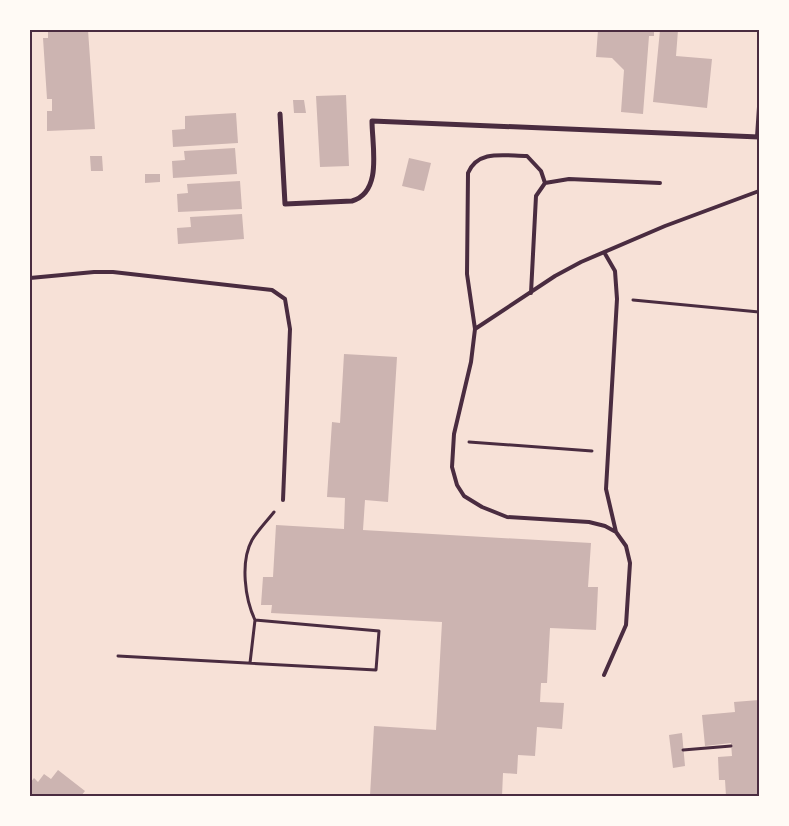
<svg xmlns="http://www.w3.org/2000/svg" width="789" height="826" font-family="Spectral,serif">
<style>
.building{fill:#ccb4b1}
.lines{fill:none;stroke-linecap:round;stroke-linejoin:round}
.path{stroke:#4a2c40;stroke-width:3}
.service{stroke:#4a2c40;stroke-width:4}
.minor{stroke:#4a2c40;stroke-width:5}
.neatline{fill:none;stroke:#4a2c40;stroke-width:2}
</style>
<rect width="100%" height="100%" fill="#f7e1d7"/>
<path class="building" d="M 48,30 L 88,30 L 95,129 L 47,131 L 47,111 L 52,111 L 52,99 L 47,99 L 43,38 L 48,38 Z
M 598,30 L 654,30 L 654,36 L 649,36 L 643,114 L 621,112 L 624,70 L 612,58 L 596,57 Z
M 660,30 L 678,30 L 676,56 L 712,59 L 707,108 L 653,102 Z
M 346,95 L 349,166 L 320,167 L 316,96 Z
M 293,100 L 304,100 L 306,113 L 294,113 Z
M 236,113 L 238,143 L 173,147 L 172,130 L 185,129 L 185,116 Z
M 235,148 L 237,174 L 173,178 L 172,161 L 185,160 L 184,151 Z
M 90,156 L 102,156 L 103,171 L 91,171 Z
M 409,158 L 431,163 L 424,191 L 402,186 Z
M 145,174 L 160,174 L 160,182 L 145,183 Z
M 240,181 L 242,209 L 178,212 L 177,194 L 188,193 L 187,184 Z
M 242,214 L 244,239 L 178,244 L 177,228 L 191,227 L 190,217 Z
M 344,354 L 397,357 L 388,502 L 365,500 L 363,530 L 591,543 L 588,587 L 598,587 L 596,630 L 550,628 L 547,683 L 541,683 L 540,702 L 564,703 L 562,729 L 537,727 L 535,756 L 518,755 L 517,774 L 503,773 L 502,796 L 370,796 L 374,726 L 436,730 L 442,622 L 271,613 L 272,605 L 261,605 L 263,577 L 273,577 L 276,525 L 344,529 L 345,498 L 327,497 L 332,422 L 340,423 Z
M 759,700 L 759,794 L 726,796 L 725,780 L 719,780 L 718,757 L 732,756 L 731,743 L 705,746 L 702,715 L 735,712 L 734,702 Z
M 682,733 L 685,766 L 673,768 L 669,735 Z
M 58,770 L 85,791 L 81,796 L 30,796 L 30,783 L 34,778 L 38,782 L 44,774 L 51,779 Z"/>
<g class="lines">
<path class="path" d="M 633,300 L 759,312
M 469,442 L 592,451
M 118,656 L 376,670 L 379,631 L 255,620 C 245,599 240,562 252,540 C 258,530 267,521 274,512
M 250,663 L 255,620
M 683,750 L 731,746"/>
<path class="service" d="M 757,137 L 759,107
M 545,183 L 569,179 L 660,183
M 604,252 L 615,271 L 617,299 L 606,489 L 616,532
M 30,278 L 94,272 L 113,272 L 272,290 L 285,299 L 290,329 L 283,500
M 475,329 L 467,274 L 468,173 C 478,149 505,156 527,156 L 541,171 L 545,183 L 536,196 L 531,293
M 604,675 L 626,625 L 630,563 L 626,546 L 616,532 L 605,526 L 589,522 L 507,517 L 482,507 L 464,496 L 457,485 L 452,467 L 454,434 L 471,362 L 475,329 L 555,276 L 581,262 L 665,226 L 759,191"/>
<path class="minor" d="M 280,114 L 285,204 L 352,201 C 383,192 372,146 372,121 L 759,137"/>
</g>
<rect width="789" height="826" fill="none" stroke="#fffaf5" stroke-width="62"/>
<rect x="31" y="31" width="727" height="764" class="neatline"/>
</svg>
